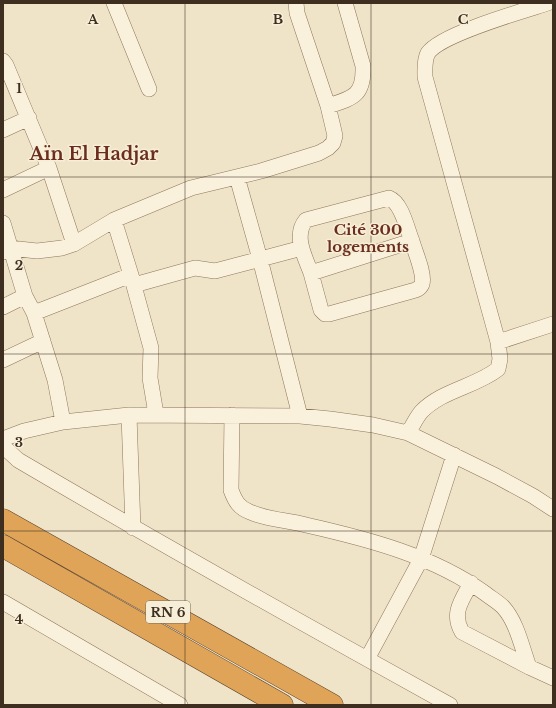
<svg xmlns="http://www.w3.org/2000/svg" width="556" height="708" font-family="'Libre Baskerville',serif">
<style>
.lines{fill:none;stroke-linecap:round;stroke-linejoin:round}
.minor-casing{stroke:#8d765c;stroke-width:16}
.highway-casing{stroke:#5b4430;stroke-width:23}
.minor{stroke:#faf1dc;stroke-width:15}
.highway{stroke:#e0a458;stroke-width:22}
.grid{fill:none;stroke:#3d2e20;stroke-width:1;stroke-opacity:0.55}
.labels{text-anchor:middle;stroke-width:3;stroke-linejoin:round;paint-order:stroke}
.shield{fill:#f7eed8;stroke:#756857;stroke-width:1}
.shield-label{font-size:13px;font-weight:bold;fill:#3d2e20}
.neighbourhood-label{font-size:15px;font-weight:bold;fill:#6b2e1e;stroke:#f7eed8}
.district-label{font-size:18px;font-weight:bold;fill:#6b2e1e;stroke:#f7eed8}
.grid-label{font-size:13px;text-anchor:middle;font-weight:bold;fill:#3d2e20;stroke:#f7eed8;stroke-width:3;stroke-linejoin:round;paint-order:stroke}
</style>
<rect width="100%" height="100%" fill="#f0e4c8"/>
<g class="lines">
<g class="minor-casing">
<path id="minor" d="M 114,3 L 149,89
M 3,61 L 6,65 L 49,168 L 74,244
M 328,106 C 353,98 364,96 363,66 L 345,3
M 3,130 L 29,118
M 237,177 L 260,259 L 300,416
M 3,190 L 49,168
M 389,198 C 402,203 407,229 412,241 L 311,273 C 305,257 293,235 306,220 Z
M 114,220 L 131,275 L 151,348 L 150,378 L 156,414
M 3,223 L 25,296 L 34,313 L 55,380 L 63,422
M 3,252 L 10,248 L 37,251 L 62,248 L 74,244 L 114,220 L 191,188 L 261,171 L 319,153 L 328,148 L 333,143 L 335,136 L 333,127 L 328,106 L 297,13 L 296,3
M 311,273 L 321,310 L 325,314 L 329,314 L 412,291 C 416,290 420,289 422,284 C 425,274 415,252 412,241
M 134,285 L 195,268 L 215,271 L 302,248
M 3,307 L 25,296
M 34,313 L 131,275
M 498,342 L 553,324
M 3,360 L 43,341
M 129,415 L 133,528
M 232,415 L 231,490 C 235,501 239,508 250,512 C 268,520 288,520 306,525 C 368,539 434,556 486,594 C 491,598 498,602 503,607 C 517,622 522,648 529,667 L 553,678
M 408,433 C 412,427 416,418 421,412 C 442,390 475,387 498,369 L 500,359 L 498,342 L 425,77 C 425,70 424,60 428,53 C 441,34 523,11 548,3
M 3,439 L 24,431 L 63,422 L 129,415 L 300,416 L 330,419 L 373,425 L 408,433 L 496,476 L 533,496 L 553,509
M 3,446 L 18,460 C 161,544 305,625 450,705
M 471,583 C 462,600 451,613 462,632 L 529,667
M 3,602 L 180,705
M 367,659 L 421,559 L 454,455"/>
</g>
<g class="highway-casing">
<path id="highway" d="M 3,520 L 332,705
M 3,546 L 282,705"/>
</g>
<use href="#minor" class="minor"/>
<use href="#highway" class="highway"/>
</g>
<path class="grid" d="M 185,3 L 185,705M 371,3 L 371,705M 3,177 L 553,177M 3,354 L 553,354M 3,531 L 553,531"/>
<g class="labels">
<rect class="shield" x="146" y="601" width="44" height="22" rx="3"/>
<g class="shield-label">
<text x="168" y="617">RN 6</text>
</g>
<g class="neighbourhood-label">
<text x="368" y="235">Cité 300<tspan x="368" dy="17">logements</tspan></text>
</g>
<g class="district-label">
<text x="94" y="160">Aïn El Hadjar</text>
</g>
</g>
<g class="grid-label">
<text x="93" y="24">A</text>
<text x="278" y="24">B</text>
<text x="463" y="24">C</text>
<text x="19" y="93">1</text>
<text x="19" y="270">2</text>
<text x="19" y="447">3</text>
<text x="19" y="624">4</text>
</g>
<rect width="556" height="708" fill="none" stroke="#3d2e20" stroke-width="8"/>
</svg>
